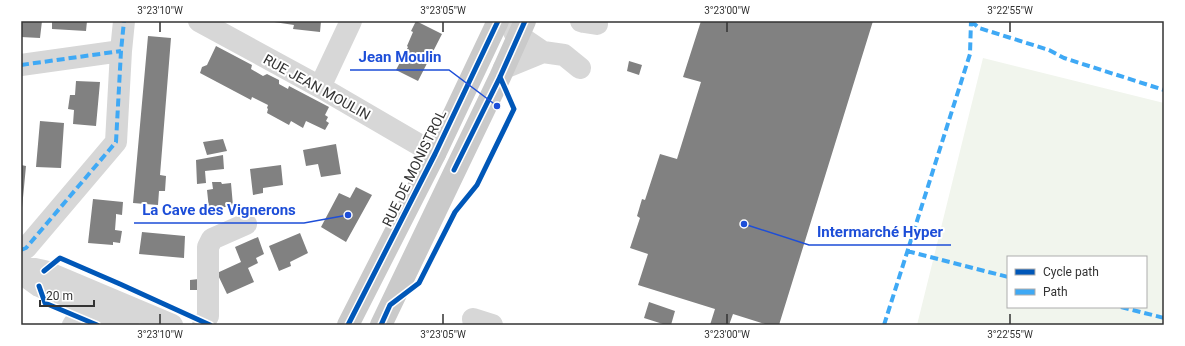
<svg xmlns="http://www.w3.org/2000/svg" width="1185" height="346" font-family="Roboto,sans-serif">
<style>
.green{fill:#f1f5ed;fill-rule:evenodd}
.building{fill:#818181}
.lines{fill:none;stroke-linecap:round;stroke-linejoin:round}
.minor{stroke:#d7d7d7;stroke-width:22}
.major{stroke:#cacaca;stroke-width:22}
.quiet{stroke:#3fa9f5;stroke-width:4;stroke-dasharray:8 4;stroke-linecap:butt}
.cycleway-casing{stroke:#fff;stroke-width:8}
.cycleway{stroke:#0057b8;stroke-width:5}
.ticks{fill:none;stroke:#333;stroke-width:1.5}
.labels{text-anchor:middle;stroke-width:4;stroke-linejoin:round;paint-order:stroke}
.street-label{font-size:14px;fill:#333;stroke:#fff}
.leader{fill:none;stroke:#1d4ed8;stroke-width:1.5}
.callout-dot{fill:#1d4ed8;stroke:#fff;stroke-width:1.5}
.callout-label{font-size:15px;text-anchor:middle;font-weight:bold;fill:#1d4ed8;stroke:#fff;stroke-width:4;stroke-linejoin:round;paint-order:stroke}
.neatline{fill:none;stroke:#333;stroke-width:1.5}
.ticks-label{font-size:10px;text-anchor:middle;fill:#333}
</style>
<rect width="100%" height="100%" fill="#fff"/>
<path class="green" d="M 983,58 L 1164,103 L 1164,325 L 917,325 ZM 1008,257 L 1146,257 L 1146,307 L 1008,307 Z"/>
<path class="building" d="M 21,21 L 42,21 L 40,38 L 21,37 Z
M 52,21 L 87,21 L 86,31 L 52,29 Z
M 274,21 L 321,21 L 320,32 L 293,29 L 294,25 L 274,22 Z
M 416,21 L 442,34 L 418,81 L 396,70 L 408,47 L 407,46 L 413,32 L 411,31 Z
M 701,21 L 873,21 L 779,325 L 768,325 L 733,314 L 729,325 L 710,325 L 715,309 L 638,285 L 648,254 L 630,248 L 640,218 L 637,216 L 642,199 L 645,200 L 660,154 L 677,159 L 701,82 L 683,77 Z
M 148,36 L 171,38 L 160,175 L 166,176 L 165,191 L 159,191 L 158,205 L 133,203 Z
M 216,46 L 252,65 L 251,69 L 263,76 L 267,74 L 279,80 L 279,84 L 288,89 L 289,86 L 329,107 L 325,115 L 328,117 L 326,121 L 329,123 L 325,130 L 306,121 L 303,128 L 291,121 L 289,125 L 267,113 L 268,109 L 267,108 L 268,105 L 252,97 L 251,100 L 200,73 L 202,67 L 207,65 Z
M 629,61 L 642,65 L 639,75 L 627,71 Z
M 76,81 L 100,82 L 96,126 L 73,124 L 74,110 L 68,109 L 70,95 L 75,95 Z
M 40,121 L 64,123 L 61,168 L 36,167 Z
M 223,139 L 227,151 L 207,155 L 203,142 Z
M 336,144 L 341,174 L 321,177 L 318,164 L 306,166 L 303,150 Z
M 223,155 L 224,169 L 205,171 L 206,183 L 197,184 L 196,160 Z
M 21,165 L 26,166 L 22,208 L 21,207 Z
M 281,165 L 283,185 L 263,188 L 263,193 L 253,195 L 250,169 Z
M 212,182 L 221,182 L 222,184 L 231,183 L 233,206 L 209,209 L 207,190 L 213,189 Z
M 356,187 L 372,195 L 346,242 L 321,227 L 339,193 L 350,198 Z
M 93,199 L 123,202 L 122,215 L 116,214 L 116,217 L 115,230 L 122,231 L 120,243 L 113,242 L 113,245 L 88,243 Z
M 142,232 L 185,236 L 184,258 L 139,254 Z
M 300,233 L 308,253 L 290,262 L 291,266 L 279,271 L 269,246 Z
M 258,237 L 264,254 L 256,258 L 258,263 L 248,268 L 254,282 L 227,294 L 217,273 L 241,262 L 235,247 Z
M 199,279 L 200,290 L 190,290 L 190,280 Z
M 649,302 L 675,311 L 671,325 L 666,325 L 644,318 Z"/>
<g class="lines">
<path class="minor" d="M 199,21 L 320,87 L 435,154
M 510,21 L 514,32 L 518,35 L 543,52 L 564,55 L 580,68
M 581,21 L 584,22 L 597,24
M 21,65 L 121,51
M 504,68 L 543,52
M 320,87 L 351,21
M 21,250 L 26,248 L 116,142 L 121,51 L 124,21
M 21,266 L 44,271 L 172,325
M 21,273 L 39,286 L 128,325
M 73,325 L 79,317 L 83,305
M 203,325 L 208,316 L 208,247 L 212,239 L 246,224
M 474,325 L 473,319 L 492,325"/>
<path class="major" d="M 348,325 L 435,154 L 498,21
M 381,325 L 500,77 L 525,21"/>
<path class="quiet" d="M 971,21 L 979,28 L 1049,50 L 1064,58 L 1164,90
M 21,65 L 121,51
M 21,250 L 26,248 L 116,142 L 121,51 L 124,21
M 907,251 L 1008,277
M 1121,307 L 1164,318
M 884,325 L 970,54 L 971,21"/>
<g class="cycleway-casing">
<path id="cycleway" d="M 454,170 L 500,77 L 525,21
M 44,271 L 60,258 L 120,284 L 210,325
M 39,286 L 45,303 L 97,325
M 348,325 L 435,154 L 498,21
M 381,325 L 390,305 L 419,283 L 455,212 L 477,185 L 514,109 L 500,77"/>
</g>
<use href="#cycleway" class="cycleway"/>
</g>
<path class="ticks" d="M 160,22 L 160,32M 443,22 L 443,32M 727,22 L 727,32M 1010,22 L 1010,32M 160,314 L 160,324M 443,314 L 443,324M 727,314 L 727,324M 1010,314 L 1010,324"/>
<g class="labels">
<g class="street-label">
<text transform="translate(317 87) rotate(29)" y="5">RUE JEAN MOULIN</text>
<text transform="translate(414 168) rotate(-64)" y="5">RUE DE MONISTROL</text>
</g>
</g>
<path class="leader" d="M497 106L449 70H350M348 215L304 223H134M744 224L809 245H951"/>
<g class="callout-dot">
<circle cx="497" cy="106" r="4"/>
<circle cx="348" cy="215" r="4"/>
<circle cx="744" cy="224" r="4"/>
</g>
<g class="callout-label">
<text x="400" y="62">Jean Moulin</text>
<text x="219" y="215">La Cave des Vignerons</text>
<text x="880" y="237">Intermarché Hyper</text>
</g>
<rect width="1185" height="346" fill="none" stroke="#ffffff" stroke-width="44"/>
<rect x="1007" y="256" width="140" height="52" fill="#ffffff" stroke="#adadad"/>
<rect x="1015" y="269" width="20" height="6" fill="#0057b8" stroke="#adadad"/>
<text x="1043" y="276" font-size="12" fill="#333333">Cycle path</text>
<rect x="1015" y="289" width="20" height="6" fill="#3fa9f5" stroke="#adadad"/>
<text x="1043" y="296" font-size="12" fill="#333333">Path</text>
<path d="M40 300v6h54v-6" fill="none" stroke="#333333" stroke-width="2"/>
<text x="46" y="300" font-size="12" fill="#333333" stroke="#ffffff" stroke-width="3" paint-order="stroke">20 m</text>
<rect x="22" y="22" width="1141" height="302" class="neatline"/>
<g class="ticks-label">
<text x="160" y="14">3°23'10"W</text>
<text x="443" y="14">3°23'05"W</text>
<text x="727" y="14">3°23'00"W</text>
<text x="1010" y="14">3°22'55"W</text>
<text x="160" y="338">3°23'10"W</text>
<text x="443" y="338">3°23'05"W</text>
<text x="727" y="338">3°23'00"W</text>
<text x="1010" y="338">3°22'55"W</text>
</g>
</svg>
